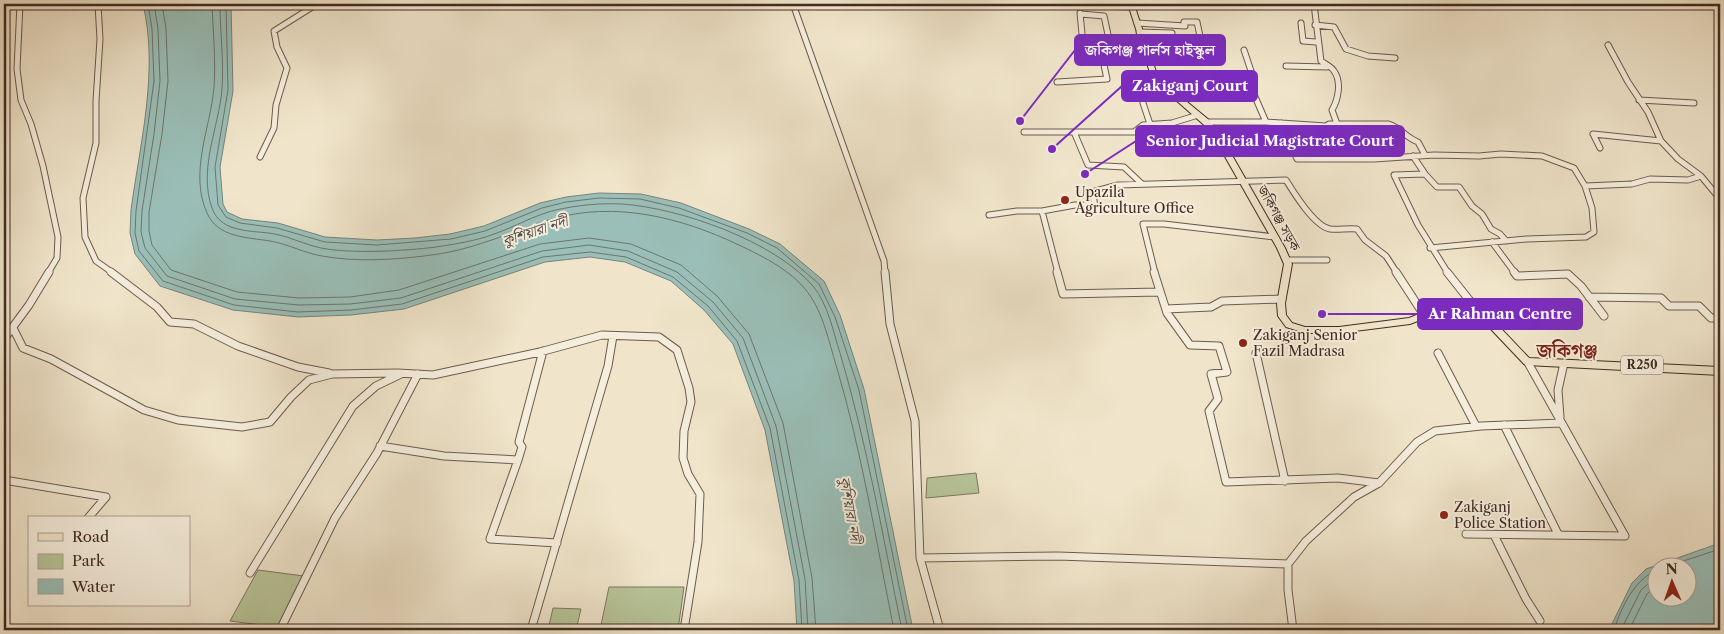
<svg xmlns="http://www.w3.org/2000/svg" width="1724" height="634" font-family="'Libre Caslon Text','Noto Serif Bengali',serif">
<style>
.green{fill:#b7c599;stroke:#7c785e}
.water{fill:#9abfb8;stroke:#77847c;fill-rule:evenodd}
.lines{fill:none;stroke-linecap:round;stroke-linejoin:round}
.shore{stroke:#6e756d;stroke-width:1}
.minor-far1-casing{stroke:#6e5a4c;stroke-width:7}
.minor-casing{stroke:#6e5a4c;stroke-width:9}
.major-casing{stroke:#422b22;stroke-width:2}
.minor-far1{stroke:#f5eedd;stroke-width:5}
.minor{stroke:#f5eedd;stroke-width:7}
.major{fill:#f0e5cb;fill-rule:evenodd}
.poi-dot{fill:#8f2418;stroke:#f5eedd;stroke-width:2}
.labels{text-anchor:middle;stroke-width:4;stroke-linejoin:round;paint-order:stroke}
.shield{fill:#f5eedd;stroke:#78665a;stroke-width:1}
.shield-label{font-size:12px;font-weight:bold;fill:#422b22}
.poi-label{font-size:14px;fill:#422b22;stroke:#f5eedd;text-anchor:start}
.street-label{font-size:14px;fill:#422b22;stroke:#f5eedd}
.water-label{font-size:15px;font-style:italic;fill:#585048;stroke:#f5eedd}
.district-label{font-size:19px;font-weight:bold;fill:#7a1f14;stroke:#f5eedd}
.leader{fill:none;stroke:#7b2cbf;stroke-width:2}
.callout-dot{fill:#7b2cbf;stroke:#f5eedd;stroke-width:2}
.callout{fill:#7b2cbf;stroke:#7b2cbf;stroke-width:2}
.callout-label{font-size:15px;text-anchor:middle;font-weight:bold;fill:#fff}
</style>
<rect width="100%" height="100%" fill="#f0e5cb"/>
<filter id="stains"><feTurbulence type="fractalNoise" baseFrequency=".004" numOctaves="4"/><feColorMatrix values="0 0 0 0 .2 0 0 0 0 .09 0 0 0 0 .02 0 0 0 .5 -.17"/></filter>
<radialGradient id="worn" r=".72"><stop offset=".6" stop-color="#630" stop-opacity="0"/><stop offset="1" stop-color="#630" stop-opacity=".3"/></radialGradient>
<path class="green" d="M 976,473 L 979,493 L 926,498 L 927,478 Z
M 258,570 L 304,576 L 278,627 L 230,621 Z
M 609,587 L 684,587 L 678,630 L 600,630 Z
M 553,608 L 581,609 L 576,630 L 548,630 Z"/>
<path class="water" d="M 143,4 L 231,4 L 233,91 L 220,167 L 223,204 L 227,212 L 242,219 L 278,223 L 325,237 L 377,240 L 415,238 L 450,234 L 484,226 L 540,203 L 566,197 L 599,193 L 641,194 L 681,203 L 749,229 L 780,244 L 824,281 L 840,315 L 864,389 L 913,630 L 797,630 L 794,581 L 765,430 L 733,344 L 704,310 L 671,281 L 625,262 L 590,257 L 545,262 L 404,309 L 351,315 L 298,317 L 233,310 L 160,286 L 135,254 L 130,233 L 131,210 C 140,143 159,71 143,4 Z
M 1720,543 L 1720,630 L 1609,630 L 1632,583 L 1646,569 ZM 1656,566 L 1686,566 L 1686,596 L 1656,596 Z"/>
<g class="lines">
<path class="shore" d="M 148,4 L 152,29 L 154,81 L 136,211 L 135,233 L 139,251 L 163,281 L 234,305 L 298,312 L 351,310 L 402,304 L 543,257 L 590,252 L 626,257 L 673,277 L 708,306 L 737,341 L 770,428 L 799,580 L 802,630
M 154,4 L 158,29 L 160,81 L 154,134 L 142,211 L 141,232 L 145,248 L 167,276 L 235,299 L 299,305 L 350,304 L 401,298 L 542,251 L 589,245 L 628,251 L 677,272 L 713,302 L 743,338 L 776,426 L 805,579 L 808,630
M 162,4 L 166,29 L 168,81 L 162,134 L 149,212 L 149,231 L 152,245 L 171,270 L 237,292 L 299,298 L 350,297 L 399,290 L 540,244 L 589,238 L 631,244 L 681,265 L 717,296 L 749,334 L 783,423 L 812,578 L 816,630
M 212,4 C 213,32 216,60 214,88 C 210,129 189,173 207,213 C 218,238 247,237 270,241 C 288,244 304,253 322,256 C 355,262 391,260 424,256 C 473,251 506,233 552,219 C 615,201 680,217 739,245 C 764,257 795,272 811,297 C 824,317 829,342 836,365 C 862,452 876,541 894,630
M 220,4 C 220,32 224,60 222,89 C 219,127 198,169 212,208 C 221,234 253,230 275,234 C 291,237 305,245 321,248 C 351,254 405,251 436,247 C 455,244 476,241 494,234 C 515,227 534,215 556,210 C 578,205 600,203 622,204 C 680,208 774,241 813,286 C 828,304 833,331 840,353 C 867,444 883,537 902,630
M 226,4 L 228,90 L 215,167 L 218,205 L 226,217 L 240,223 L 277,228 L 325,242 L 377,245 L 451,239 L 485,231 L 542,208 L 566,202 L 599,198 L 640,199 L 679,208 L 747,233 L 777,248 L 819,284 L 835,317 L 859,390 L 908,630
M 1668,566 L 1720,549
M 1614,630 C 1622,606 1633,582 1656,570
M 1621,630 L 1641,590 L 1656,577
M 1629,630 L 1647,594 L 1656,585"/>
<g class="minor-far1-casing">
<path id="minor-far1" d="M 20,4 L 17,69 L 21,100 L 31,124 L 43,166 L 58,237 L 57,258 L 48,273
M 98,4 L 100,39 L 96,101 L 96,143 L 83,198 L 85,237 L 96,261 L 113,273
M 793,4 L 884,261 L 885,273
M 1020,4 L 1132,7
M 1314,4 L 1321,61 C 1325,64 1332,67 1334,71 C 1342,82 1338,100 1332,110 L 1337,124
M 1080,13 L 1082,34
M 1081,14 L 1104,16 L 1110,44
M 1137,23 L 1185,26 L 1184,22 L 1197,22 L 1201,41
M 1301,23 L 1303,41 L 1316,42
M 1315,25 L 1334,27 L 1346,49 L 1368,56 L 1395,58
M 1139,32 L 1172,33
M 1608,45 L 1628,82 L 1648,112 L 1661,141 L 1678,159 L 1701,176 L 1720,199
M 1244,50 L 1252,74 L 1253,92 L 1266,122
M 1286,66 L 1327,67
M 1154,76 L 1252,74
M 1057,82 L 1107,79 L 1104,65 L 1106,60 L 1111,60 L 1107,44 L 1143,46
M 1639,100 L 1694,103
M 1143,103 L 1150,124
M 1206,122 L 1266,122 L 1326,126 L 1329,124 L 1388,124 C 1400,127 1406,138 1418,142 L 1425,155
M 1281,123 L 1297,159 L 1374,159 L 1434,155 L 1479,156 L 1501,154 L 1542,156 L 1574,168 L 1585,186 L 1632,184 L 1650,179 L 1688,180 L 1701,176
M 1024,132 L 1134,132 L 1143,125 L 1172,123 L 1198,115
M 1074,132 L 1088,165 L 1124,167 L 1142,184
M 1600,148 L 1593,134 L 1661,141
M 1413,156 L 1425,174 L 1437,187 L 1459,187 L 1472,206 L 1482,214 L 1491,229 L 1500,234 L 1506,241
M 260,157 L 274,128 L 276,105 L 287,68 L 277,47 L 274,31 L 317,4
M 1425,174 L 1394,175 L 1418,225 L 1448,273
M 1042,211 L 1075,205 L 1095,205 L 1092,192 L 1118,185 L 1286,180 C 1294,193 1314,226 1330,229 C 1339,230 1348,228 1357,229 L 1365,240 L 1386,256 L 1397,273
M 989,215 L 1017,211 L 1042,211 L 1058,273
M 1492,242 L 1515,273
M 1430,248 L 1527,239 L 1586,237 L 1594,232 L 1592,208 L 1585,186
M 1286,260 L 1327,260
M 1155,273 L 1143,224 L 1164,224 L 1275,237"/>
</g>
<g class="minor-casing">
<path id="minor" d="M 111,272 L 157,307 L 170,322 L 194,324 L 238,346 L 298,367 L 329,373
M 885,272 L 890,324 L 915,421 L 920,558 L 1058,556 L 1288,564 L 1306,541 L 1354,497 L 1379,483 L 1417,442 L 1435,431 L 1481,426 L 1561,423
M 1057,272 L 1063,294 L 1159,292
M 1154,272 L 1167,313 L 1190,345 L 1219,346 L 1227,372 L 1211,374 L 1218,399 L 1209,411 L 1226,482 L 1338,478 L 1379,483
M 1396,272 L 1424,315
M 1447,272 L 1470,301
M 1514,272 L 1517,276 L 1568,274 L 1581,286 L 1604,316
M 1589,297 L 1661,298 L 1669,306 L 1699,306 L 1711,318 L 1720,318
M 1166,309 L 1211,307 L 1222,301 L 1282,299
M 13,328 L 23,348 L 51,359 L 144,410 L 178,420 L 242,427 L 270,422 L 291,397 L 309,380 L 332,374 L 398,373 L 433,375 L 540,352 L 602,335 L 659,337 L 677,350 L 689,388 L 691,402 L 684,431 L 683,458 L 688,474 L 700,494 L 698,542 L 684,630
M 4,339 L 29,305 L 49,272
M 1256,353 L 1285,481
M 1438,353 L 1476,426
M 1560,417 L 1558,390 L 1564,363
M 1504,425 L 1558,534
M 380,446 L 444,456 L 518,460 L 490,539 L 557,543
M 518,460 L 522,447 L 519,442 L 543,351
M 4,480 L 106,497 L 88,518
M 1466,534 L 1625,536 L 1527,361
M 1494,535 L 1526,599 L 1540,621
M 920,558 L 940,630
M 1288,564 L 1288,590 L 1293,630
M 250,573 L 353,406 L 376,386 L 401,374
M 280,630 L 335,518 L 377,453 L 418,374
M 531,630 L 608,366 L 613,336"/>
</g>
<g class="major-casing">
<path id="major" d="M 1128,4 L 1134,4 L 1158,78 L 1209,120 L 1217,129 L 1285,248 L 1292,264 L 1285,303 L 1286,315 L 1292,323 L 1305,327 L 1339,327 L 1409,318 L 1436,307 L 1470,298 L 1473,299 L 1529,358 L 1720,367 L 1720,375 L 1527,365 L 1524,364 L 1468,305 L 1441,312 L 1410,324 L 1339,333 L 1305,333 L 1286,327 L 1278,316 L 1277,303 L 1284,264 L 1277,248 L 1211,132 L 1203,124 L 1152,79 Z"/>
</g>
<use href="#minor-far1" class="minor-far1"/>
<use href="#minor" class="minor"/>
<use href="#major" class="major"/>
</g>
<g class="poi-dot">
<circle cx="1065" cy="200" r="5"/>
<circle cx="1243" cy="343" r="5"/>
<circle cx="1444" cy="515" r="5"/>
</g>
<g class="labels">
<rect class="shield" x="1621" y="355.5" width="42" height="19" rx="4"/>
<g class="shield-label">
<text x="1642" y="369">R250</text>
</g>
<g class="poi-label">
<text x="1075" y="197">Upazila<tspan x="1075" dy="16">Agriculture Office</tspan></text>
<text x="1253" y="340">Zakiganj Senior<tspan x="1253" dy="16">Fazil Madrasa</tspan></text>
<text x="1454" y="512">Zakiganj<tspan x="1454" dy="16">Police Station</tspan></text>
</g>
<g class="street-label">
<text transform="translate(1279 218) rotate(61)" y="5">জকিগঞ্জ সড়ক</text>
</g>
<g class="water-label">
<text transform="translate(535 231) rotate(-18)" y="5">কুশিয়ারা নদী</text>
<text transform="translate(850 510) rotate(80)" y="5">কুশিয়ারা নদী</text>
</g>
<g class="district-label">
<text x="1567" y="357">জকিগঞ্জ</text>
</g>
</g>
<path class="leader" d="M1020 121L1075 50M1052 149L1122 86M1085 174L1136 141M1322 314L1418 314"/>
<g class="callout-dot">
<circle cx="1020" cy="121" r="5"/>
<circle cx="1052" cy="149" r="5"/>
<circle cx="1085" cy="174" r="5"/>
<circle cx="1322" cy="314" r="5"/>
</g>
<g class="callout">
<rect x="1075" y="35" width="150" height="30" rx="5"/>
<rect x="1122" y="71" width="135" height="30" rx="5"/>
<rect x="1136" y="126" width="268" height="30" rx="5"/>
<rect x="1418" y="299" width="164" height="30" rx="5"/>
</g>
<g class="callout-label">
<text x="1150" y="55">জকিগঞ্জ গার্লস হাইস্কুল</text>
<text x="1190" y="91">Zakiganj Court</text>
<text x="1270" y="146">Senior Judicial Magistrate Court</text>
<text x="1500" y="319">Ar Rahman Centre</text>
</g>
<rect width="1724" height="634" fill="none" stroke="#f0e5cb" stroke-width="20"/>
<rect x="5" y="5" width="1714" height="624" fill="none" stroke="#422b22" stroke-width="2.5"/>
<rect x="10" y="10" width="1704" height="614" fill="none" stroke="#422b22"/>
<rect x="28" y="516" width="162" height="90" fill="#f5eedd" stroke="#ada092"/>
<rect x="38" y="533" width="25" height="8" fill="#f0e5cb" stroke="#ada092"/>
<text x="72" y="542" font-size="15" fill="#422b22">Road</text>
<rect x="38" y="554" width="25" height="15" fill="#b7c599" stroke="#ada092"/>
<text x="72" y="566" font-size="15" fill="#422b22">Park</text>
<rect x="38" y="579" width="25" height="15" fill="#9abfb8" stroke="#ada092"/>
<text x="72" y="592" font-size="15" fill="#422b22">Water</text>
<g transform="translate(1672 582) rotate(358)"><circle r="24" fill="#f5eedd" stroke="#ada092"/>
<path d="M0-4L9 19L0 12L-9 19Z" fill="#8f2418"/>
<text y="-8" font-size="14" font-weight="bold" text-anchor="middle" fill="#422b22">N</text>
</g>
<rect width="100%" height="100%" filter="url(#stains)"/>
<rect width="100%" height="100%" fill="url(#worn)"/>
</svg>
